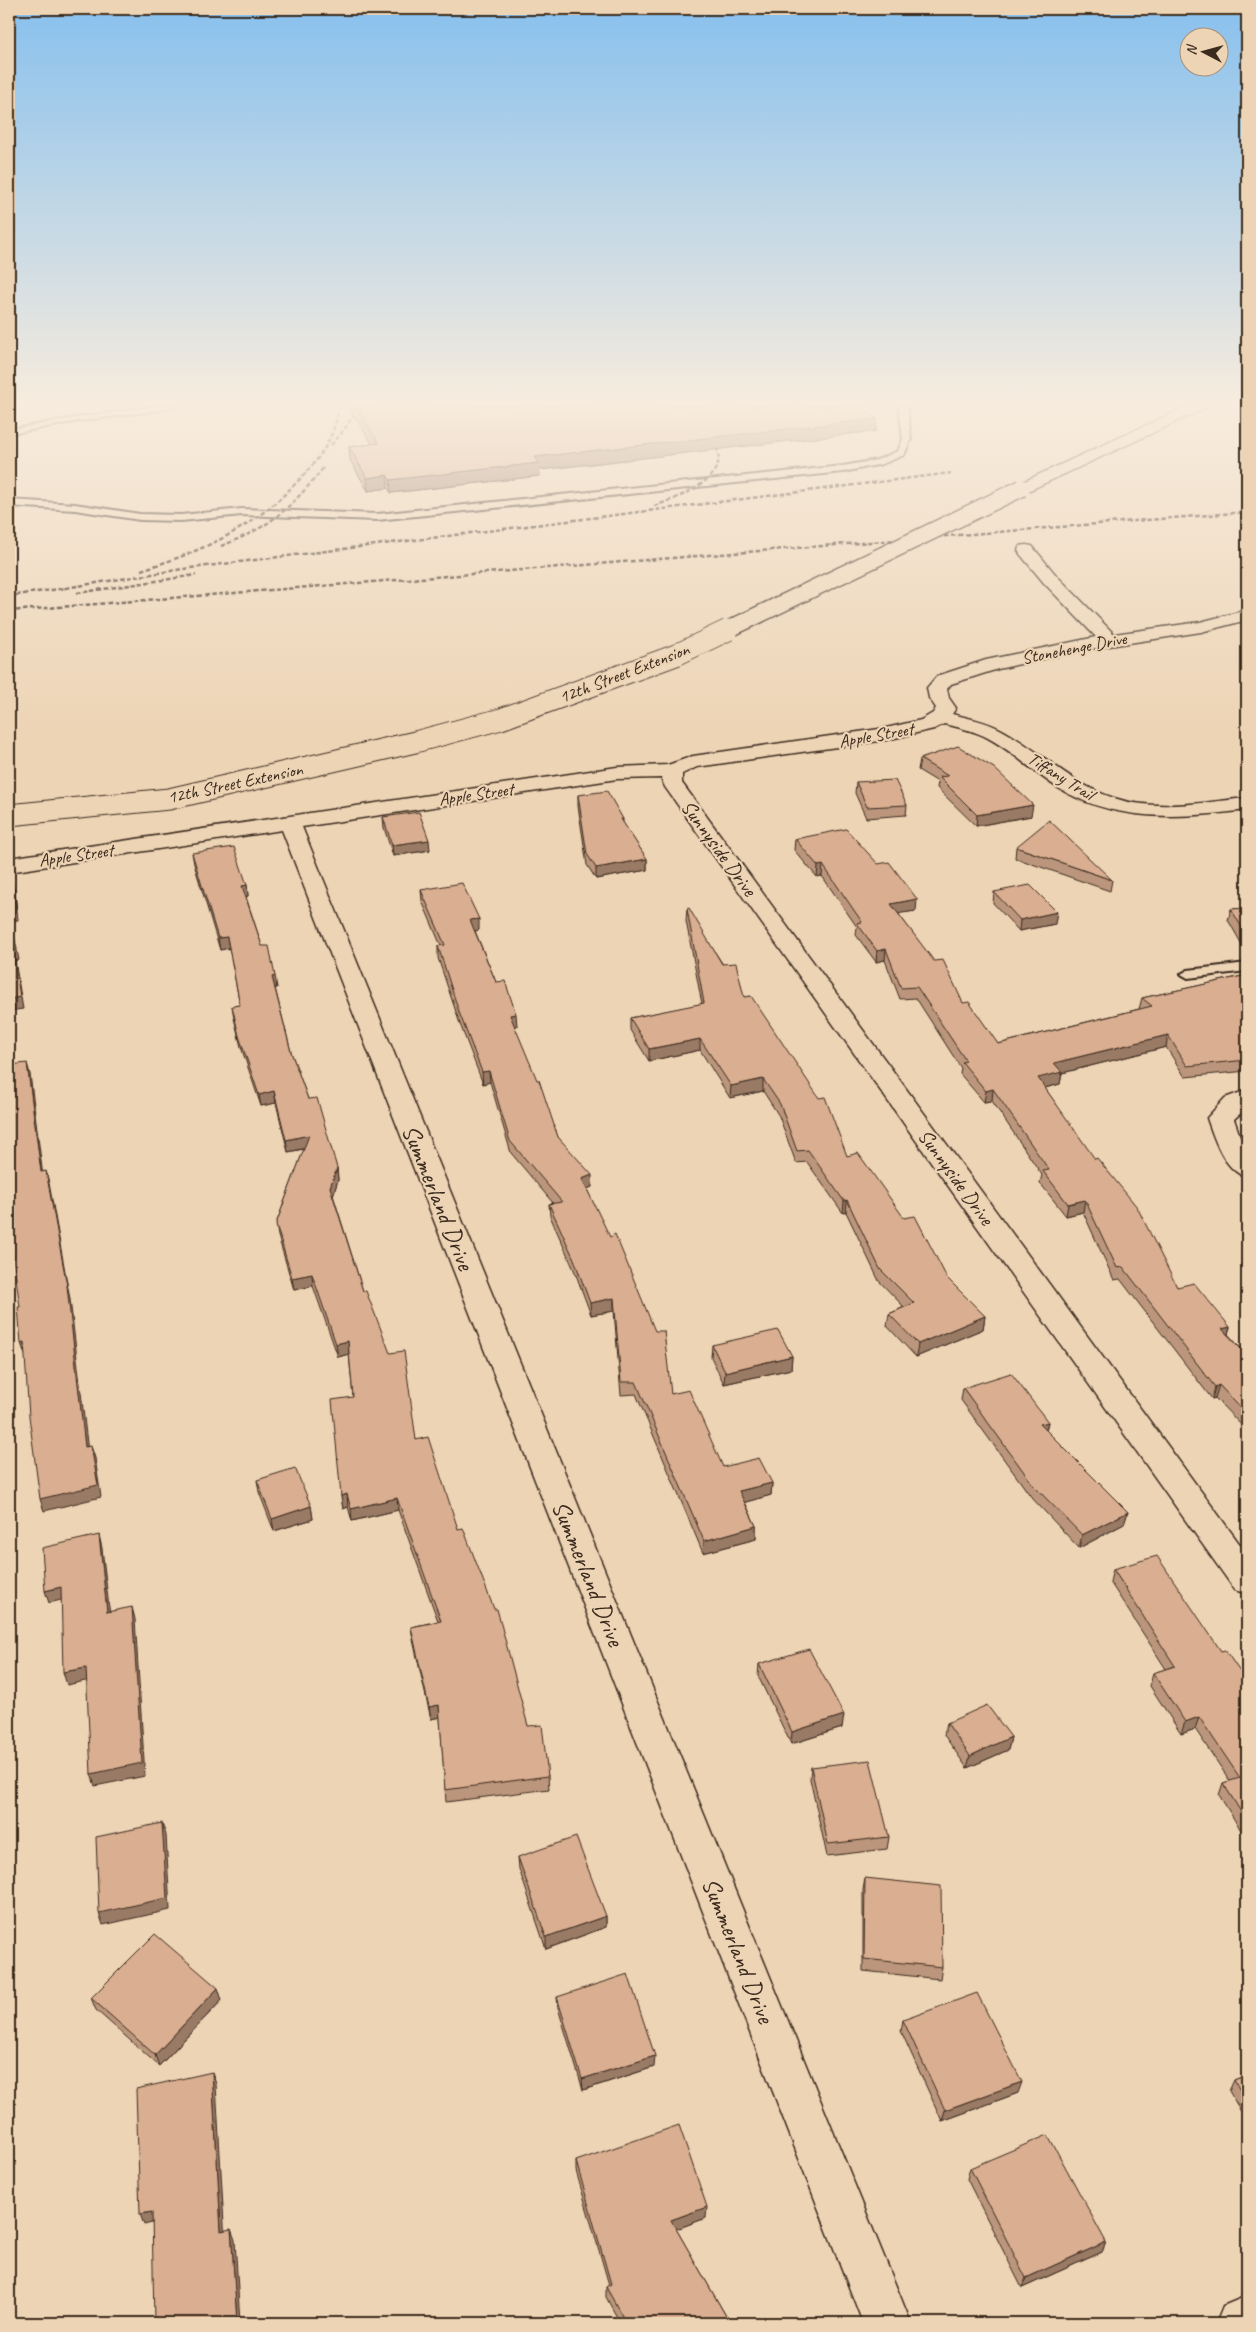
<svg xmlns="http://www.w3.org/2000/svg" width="1256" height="2332" font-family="Caveat,sans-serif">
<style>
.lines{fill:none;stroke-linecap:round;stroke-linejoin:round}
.service-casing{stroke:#3b2a1e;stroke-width:4}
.minor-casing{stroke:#3b2a1e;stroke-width:3}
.tertiary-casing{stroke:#3b2a1e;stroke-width:3}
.secondary-casing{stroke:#3b2a1e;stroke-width:3}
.service{fill:#edd4b5;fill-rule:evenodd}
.minor{fill:#edd4b5;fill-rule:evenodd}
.tertiary{fill:#edd4b5;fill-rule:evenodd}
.secondary{fill:#edd4b5;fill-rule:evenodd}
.rail{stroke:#3b2a1e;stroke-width:2.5;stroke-dasharray:4.5 2.5;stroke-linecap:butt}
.secondary-bridge-far1-casing{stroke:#3b2a1e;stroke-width:19;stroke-linecap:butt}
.secondary-bridge-casing{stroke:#3b2a1e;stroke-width:23;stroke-linecap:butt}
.secondary-bridge-far1{stroke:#edd4b5;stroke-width:16}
.secondary-bridge{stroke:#edd4b5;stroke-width:21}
.wall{fill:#bb967c;stroke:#3b2a1e}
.shaded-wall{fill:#997a65;stroke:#3b2a1e}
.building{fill:#daae90;stroke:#3b2a1e}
.labels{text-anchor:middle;stroke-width:4.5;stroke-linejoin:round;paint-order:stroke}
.far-street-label{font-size:18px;fill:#3b2a1e;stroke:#edd4b5}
.street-label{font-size:21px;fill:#3b2a1e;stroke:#edd4b5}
.near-street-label{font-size:25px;fill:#3b2a1e;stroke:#edd4b5}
</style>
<rect width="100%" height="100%" fill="#edd4b5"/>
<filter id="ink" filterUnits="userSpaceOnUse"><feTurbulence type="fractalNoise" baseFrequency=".02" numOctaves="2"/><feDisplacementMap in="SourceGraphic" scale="10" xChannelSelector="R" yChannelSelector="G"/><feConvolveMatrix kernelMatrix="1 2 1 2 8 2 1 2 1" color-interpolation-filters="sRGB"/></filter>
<g filter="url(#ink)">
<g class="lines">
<g class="service-casing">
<path id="service" d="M 159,406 L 178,406 L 174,408 L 79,421 L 9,434 L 9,430 L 79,417 Z
M 899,406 L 907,406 L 911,439 L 904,455 L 882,464 L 843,472 L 377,520 L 242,515 L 181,521 L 140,520 L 75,510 L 9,506 L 9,500 L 75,504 L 140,514 L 181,515 L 242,509 L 377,514 L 843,466 L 877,460 L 898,451 L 903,439 Z
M 1247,963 L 1247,971 L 1188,978 L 1181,974 L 1188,970 Z"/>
</g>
<g class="minor-casing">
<path id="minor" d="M 1026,545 L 1032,546 L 1056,575 L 1114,634 L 1200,622 L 1247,610 L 1247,620 L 1201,632 L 1083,650 L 998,669 L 951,684 L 947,689 L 949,698 L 956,708 L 952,714 C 968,718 985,721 1000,729 C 1040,750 1070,784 1114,798 C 1156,812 1204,802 1247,798 L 1247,810 C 1181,818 1115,824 1055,786 C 1031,770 1010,749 984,736 C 971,730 957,727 944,724 L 934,729 L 886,740 L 697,767 L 682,774 L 682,783 L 1247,1554 L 1247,1594 L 1235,1590 L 665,787 L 661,778 L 617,779 L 302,827 L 911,2323 L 863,2323 L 282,830 L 9,872 L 9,858 L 617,767 L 668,765 L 693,756 L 886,728 L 921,720 L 933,713 L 936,708 L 929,698 L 927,688 L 937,676 L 986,660 L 1096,637 L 1044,583 L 1020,554 L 1018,550 L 1020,546 Z
M 1247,1090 L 1247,1108 L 1234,1119 L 1242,1142 L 1247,1149 L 1247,1177 C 1224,1171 1214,1138 1207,1118 L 1225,1098 Z"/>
</g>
<g class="tertiary-casing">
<path id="tertiary" d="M 1247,2296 L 1247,2323 L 1216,2323 L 1223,2306 Z"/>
</g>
<g class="secondary-casing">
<path id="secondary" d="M 1188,406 L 1206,406 L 1204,409 L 1028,491 L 1016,491 L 1014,488 L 1016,485 Z"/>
</g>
<use href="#service" class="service"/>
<use href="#minor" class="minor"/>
<use href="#tertiary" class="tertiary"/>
<use href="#secondary" class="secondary"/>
<path class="rail" d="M 331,445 L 344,430 L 359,406
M 654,506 C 675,499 725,481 718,452 C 717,448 713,443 710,439
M 221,546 C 271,527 291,508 324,467
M 141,570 C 203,551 253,529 298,481 C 320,459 335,437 339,406
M 59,589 L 183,569 L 951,473
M 77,593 L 196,575
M 9,596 L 66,588
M 9,611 L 1247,512"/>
<g class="secondary-bridge-far1-casing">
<path id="secondary-bridge-far1" d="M 725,631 L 1022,488"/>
</g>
<g class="secondary-bridge-casing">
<path id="secondary-bridge" d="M 9,815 L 169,799 L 415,742 L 501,719 L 676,655 L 728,630"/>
</g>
<use href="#secondary-bridge-far1" class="secondary-bridge-far1"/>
<use href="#secondary-bridge" class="secondary-bridge"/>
</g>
<path class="wall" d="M 348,406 L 861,406 L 876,431 L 539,470 L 540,476 L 391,493 L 388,488 L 368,491 L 350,460 L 349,447 L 372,444 Z
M 920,759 L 1031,816 L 976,826 L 937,788 L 938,782 L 918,770 Z
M 856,782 L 907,805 L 906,815 L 866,818 L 855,793 Z
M 578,795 L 623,819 L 623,823 L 647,859 L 647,870 L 596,879 L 587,865 L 578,806 Z
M 383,817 L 430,850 L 393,856 L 384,828 Z
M 795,839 L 916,911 L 898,913 L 963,1003 L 998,1044 L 1139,1009 L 1142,998 L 1247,975 L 1247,1071 L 1185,1077 L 1166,1047 L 1062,1073 L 1060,1084 L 1045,1088 L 1177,1287 L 1230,1327 L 1228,1334 L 1247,1355 L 1247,1431 L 1215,1398 L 1212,1399 L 1120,1279 L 1114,1280 L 1083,1212 L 1066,1216 L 1040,1183 L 1042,1175 L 992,1101 L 984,1102 L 960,1074 L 961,1068 L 916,998 L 900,999 L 885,960 L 876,962 L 856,935 L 857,927 L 822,876 L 817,877 L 794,850 Z
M 1016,847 L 1112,880 L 1110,891 L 1015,858 Z
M 192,853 L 247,885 L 248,896 L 246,897 L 262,946 L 277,988 L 275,988 L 291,1052 L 308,1099 L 337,1168 L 338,1180 L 333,1195 L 363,1291 L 416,1440 L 458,1529 L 528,1726 L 548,1776 L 549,1789 L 446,1802 L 440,1717 L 431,1719 L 413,1640 L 411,1627 L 438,1621 L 398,1510 L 352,1521 L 348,1507 L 343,1509 L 341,1496 L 353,1397 L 349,1354 L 338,1357 L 313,1286 L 294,1290 L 278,1236 L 276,1224 L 304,1149 L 288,1152 L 276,1103 L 261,1106 L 241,1047 L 234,1018 L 232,1006 L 240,1005 L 229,948 L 220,950 L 194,864 Z
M 421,890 L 479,930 L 475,931 L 496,982 L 517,1026 L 514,1026 L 558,1137 L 592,1187 L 587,1189 L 671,1394 L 723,1467 L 772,1483 L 771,1495 L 745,1502 L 756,1526 L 756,1539 L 703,1553 L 636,1394 L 621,1395 L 614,1311 L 591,1315 L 575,1272 L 550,1216 L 549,1204 L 553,1203 L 511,1153 L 490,1082 L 483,1084 L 460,1024 L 438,958 L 438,946 L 441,946 L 422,901 Z
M 994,892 L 1055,924 L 1019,931 L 993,903 Z
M 1247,908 L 1247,948 L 1244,948 L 1228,920 L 1231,909 Z
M 687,909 L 847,1156 L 947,1278 L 985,1316 L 983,1329 L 916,1357 L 887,1326 L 889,1314 L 904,1307 L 879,1281 L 846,1212 L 843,1213 L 807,1162 L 796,1163 L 779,1116 L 763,1091 L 730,1098 L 700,1050 L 649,1061 L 630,1030 L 630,1018 L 702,1004 L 686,921 Z
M 712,1345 L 792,1356 L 791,1369 L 724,1384 L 711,1357 Z
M 963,1388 L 1048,1422 L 1046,1431 L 1128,1512 L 1124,1524 L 1079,1548 L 1032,1498 L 961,1400 Z
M 257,1480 L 311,1506 L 313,1519 L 274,1531 L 259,1492 Z
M 1113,1569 L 1221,1651 L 1247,1682 L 1247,1830 L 1242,1832 L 1219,1795 L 1223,1783 L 1230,1781 L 1195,1729 L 1181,1734 L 1150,1686 L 1153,1673 L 1166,1669 L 1110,1582 Z
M 759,1664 L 842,1728 L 791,1744 L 758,1676 Z
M 947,1723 L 1011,1737 L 1008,1750 L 967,1768 L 944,1735 Z
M 811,1767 L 889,1837 L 887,1849 L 827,1856 L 810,1779 Z
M 518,1857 L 606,1916 L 606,1927 L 546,1949 L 519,1869 Z
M 865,1878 L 942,1967 L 940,1979 L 863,1971 L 863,1890 Z
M 557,1997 L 654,2067 L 583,2090 L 558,2008 Z
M 91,1998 L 222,2000 L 159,2066 L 96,2010 Z
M 903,2020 L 1018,2093 L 942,2121 L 901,2031 Z
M 1247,2075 L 1247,2122 L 1229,2091 L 1234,2080 Z
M 576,2161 L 706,2218 L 676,2229 L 730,2323 L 620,2323 L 606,2297 L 606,2287 L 609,2285 L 576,2171 Z
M 970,2168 L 1106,2242 L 1102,2252 L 1022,2288 L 967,2179 Z"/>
<path class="shaded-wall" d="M 877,419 L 876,431 L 539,470 L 540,476 L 391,493 L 390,480 L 535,457 Z
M 387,475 L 388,488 L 368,491 L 367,478 Z
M 1033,805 L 1031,816 L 976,826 L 977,815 Z
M 429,840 L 430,850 L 393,856 L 392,845 Z
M 647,859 L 647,870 L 596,879 L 596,868 Z
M 823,865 L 822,876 L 817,877 L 818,866 Z
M 12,881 L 15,892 L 18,920 L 11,921 L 19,960 L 15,961 L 23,1009 L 9,1011 L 9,999 L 13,950 L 9,910 Z
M 247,885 L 248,896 L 244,897 L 242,886 Z
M 917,899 L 916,911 L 889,915 L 891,904 Z
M 1057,912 L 1055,924 L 1019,931 L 1020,920 Z
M 479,919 L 479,930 L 471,932 L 470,920 Z
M 227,937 L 229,948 L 220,950 L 218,938 Z
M 886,949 L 885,960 L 876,962 L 877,951 Z
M 275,976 L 277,988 L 274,988 L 272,977 Z
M 516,1014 L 517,1026 L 510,1027 L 510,1015 Z
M 1168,1035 L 1166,1047 L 1062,1073 L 1060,1084 L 1036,1090 L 1038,1078 L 1054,1063 Z
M 700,1039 L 700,1050 L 649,1061 L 649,1049 Z
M 9,1044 L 14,1077 L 11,1065 L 9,1053 Z
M 27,1063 L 30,1074 L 44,1184 L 41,1172 Z
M 489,1071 L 490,1082 L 483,1084 L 482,1072 Z
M 763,1079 L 763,1091 L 730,1098 L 731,1086 Z
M 993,1089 L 992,1101 L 984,1102 L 986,1091 Z
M 274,1091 L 276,1103 L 261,1106 L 259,1095 Z
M 309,1135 L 311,1147 L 288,1152 L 286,1140 Z
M 337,1168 L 338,1180 L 332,1199 L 330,1187 Z
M 46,1171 L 49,1183 L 70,1299 L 89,1460 L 85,1447 Z
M 592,1175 L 592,1187 L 582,1191 L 582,1179 Z
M 847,1200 L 846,1212 L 843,1213 L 844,1201 Z
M 1085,1200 L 1083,1212 L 1066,1216 L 1068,1204 Z
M 312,1274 L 313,1286 L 294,1290 L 292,1278 Z
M 614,1298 L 614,1311 L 591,1315 L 590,1303 Z
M 985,1316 L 983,1329 L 916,1357 L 918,1344 Z
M 1230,1327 L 1226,1339 L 1222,1329 Z
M 348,1341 L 349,1354 L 338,1357 L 336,1344 Z
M 24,1342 L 25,1355 L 21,1343 Z
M 792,1356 L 791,1369 L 724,1384 L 725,1372 Z
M 1219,1385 L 1215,1398 L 1212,1399 L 1215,1387 Z
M 1048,1422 L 1045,1434 L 1040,1424 Z
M 91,1446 L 95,1458 L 101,1497 L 44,1511 L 40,1499 Z
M 772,1483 L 771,1495 L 739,1504 L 739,1491 Z
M 347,1494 L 348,1507 L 343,1509 L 341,1496 Z
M 397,1498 L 398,1510 L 352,1521 L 351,1509 Z
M 311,1506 L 313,1519 L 274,1531 L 272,1519 Z
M 1128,1512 L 1124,1524 L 1079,1548 L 1082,1535 Z
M 756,1526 L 756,1539 L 703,1553 L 704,1541 Z
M 99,1535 L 102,1548 L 111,1624 L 107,1612 Z
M 61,1587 L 65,1599 L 49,1603 L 45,1591 Z
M 132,1607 L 135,1619 L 145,1776 L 95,1786 L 91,1774 Z
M 86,1668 L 90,1680 L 67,1685 L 63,1672 Z
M 439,1705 L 440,1717 L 431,1719 L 429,1707 Z
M 844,1715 L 842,1728 L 791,1744 L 792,1732 Z
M 1199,1717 L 1195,1729 L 1181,1734 L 1185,1722 Z
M 1011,1737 L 1008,1750 L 967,1768 L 970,1756 Z
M 1246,1820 L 1247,1820 L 1247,1830 L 1242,1832 Z
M 162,1823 L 166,1835 L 170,1910 L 103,1925 L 99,1913 Z
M 606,1916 L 606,1927 L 546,1949 L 546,1937 Z
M 218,1988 L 222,2000 L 159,2066 L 155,2055 Z
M 655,2056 L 654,2067 L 583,2090 L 582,2079 Z
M 212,2072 L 216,2084 L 225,2242 L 221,2231 Z
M 1022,2082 L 1018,2093 L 942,2121 L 945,2110 Z
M 707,2207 L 706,2218 L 671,2231 L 671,2220 Z
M 152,2212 L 156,2222 L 144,2225 L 140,2214 Z
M 231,2229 L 235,2240 L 240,2323 L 237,2323 Z
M 1106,2242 L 1102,2252 L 1022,2288 L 1026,2278 Z"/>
<path class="building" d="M 355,406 L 861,406 L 877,419 L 535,457 L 539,463 L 390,480 L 387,475 L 367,478 L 349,447 L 379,443 Z
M 958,746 L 994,768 L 1033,805 L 977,815 L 939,777 L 948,776 L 920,759 Z
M 895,780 L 907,805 L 867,807 L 856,782 Z
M 607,791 L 623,819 L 621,819 L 647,859 L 596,868 L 587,854 L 578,795 Z
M 419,812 L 429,840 L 392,845 L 383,817 Z
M 1049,820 L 1112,880 L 1016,847 Z
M 846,829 L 878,864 L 889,862 L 917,899 L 891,904 L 934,961 L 943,960 L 963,1003 L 969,1002 L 998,1044 L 1152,1006 L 1142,998 L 1247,975 L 1247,1060 L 1187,1066 L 1168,1035 L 1054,1063 L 1062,1072 L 1038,1078 L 1095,1159 L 1097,1158 L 1137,1207 L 1177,1287 L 1194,1283 L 1230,1327 L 1222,1329 L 1247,1355 L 1247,1415 L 1219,1385 L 1215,1387 L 1123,1267 L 1117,1268 L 1085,1200 L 1068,1204 L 1043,1171 L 1049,1170 L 993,1089 L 986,1091 L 962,1062 L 966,1061 L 917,987 L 901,988 L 886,949 L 877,951 L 857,923 L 862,922 L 823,865 L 818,866 L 795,839 Z
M 234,847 L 247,885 L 242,886 L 262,946 L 269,946 L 275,976 L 272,977 L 291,1052 L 308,1099 L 317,1098 L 337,1168 L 330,1187 L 363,1291 L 366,1291 L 390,1353 L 404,1351 L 416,1440 L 428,1437 L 458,1529 L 463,1528 L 494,1609 L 497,1609 L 528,1726 L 542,1725 L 548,1776 L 445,1790 L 439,1705 L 429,1707 L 411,1627 L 441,1621 L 397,1498 L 351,1509 L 347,1494 L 341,1496 L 332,1400 L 353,1397 L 348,1341 L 336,1344 L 312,1274 L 292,1278 L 276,1224 L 309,1135 L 286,1140 L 274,1091 L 259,1095 L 239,1036 L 232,1006 L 240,1005 L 227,937 L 218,938 L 192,853 Z
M 12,881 L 16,909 L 9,910 L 9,882 Z
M 462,883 L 479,919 L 470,920 L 496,982 L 505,981 L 516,1014 L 510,1015 L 537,1080 L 539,1080 L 558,1137 L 592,1175 L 582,1179 L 610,1237 L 615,1234 L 655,1331 L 664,1331 L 671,1394 L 689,1390 L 723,1467 L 759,1458 L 772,1483 L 739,1491 L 756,1526 L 704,1541 L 636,1382 L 621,1382 L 614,1298 L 590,1303 L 574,1259 L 549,1204 L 562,1202 L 510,1141 L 489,1071 L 482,1072 L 459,1012 L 438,946 L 445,945 L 421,890 Z
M 1030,885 L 1057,912 L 1020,920 L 994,892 Z
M 689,908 L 722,964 L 736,963 L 744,997 L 751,996 L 819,1098 L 825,1097 L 847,1156 L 858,1153 L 904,1218 L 915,1216 L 947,1278 L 985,1316 L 918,1344 L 889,1314 L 914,1303 L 880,1269 L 847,1200 L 844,1201 L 808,1150 L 797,1151 L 780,1104 L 763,1079 L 731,1086 L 700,1039 L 649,1049 L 630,1018 L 704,1003 L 687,909 Z
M 1247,908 L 1247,936 L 1231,909 Z
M 9,914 L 17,949 L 13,950 L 20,997 L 9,999 Z
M 9,1053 L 11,1065 L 27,1063 L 41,1172 L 46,1171 L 67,1286 L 85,1447 L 91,1446 L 98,1485 L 40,1499 L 29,1416 L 24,1342 L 21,1343 L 18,1307 L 20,1307 L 9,1229 Z
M 778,1330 L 792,1356 L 725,1372 L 712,1345 Z
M 1011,1373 L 1048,1422 L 1040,1424 L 1128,1512 L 1082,1535 L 1034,1486 L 963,1388 Z
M 295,1468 L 311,1506 L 272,1519 L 257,1480 Z
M 99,1535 L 107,1612 L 132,1607 L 142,1763 L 91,1774 L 86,1668 L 63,1672 L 61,1587 L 45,1591 L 42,1548 Z
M 1157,1556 L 1221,1651 L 1225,1650 L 1247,1682 L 1247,1820 L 1246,1820 L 1223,1783 L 1240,1778 L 1199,1717 L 1185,1722 L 1153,1673 L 1175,1666 L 1113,1569 Z
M 809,1649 L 844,1715 L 792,1732 L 759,1664 Z
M 987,1705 L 1011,1737 L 970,1756 L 947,1723 Z
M 870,1760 L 889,1837 L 828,1844 L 811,1767 Z
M 162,1823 L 167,1898 L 99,1913 L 96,1837 Z
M 576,1837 L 606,1916 L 546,1937 L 518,1857 Z
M 865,1878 L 941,1886 L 942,1967 L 864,1959 Z
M 155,1934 L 218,1988 L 155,2055 L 91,1998 Z
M 628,1974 L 655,2056 L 582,2079 L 557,1997 Z
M 977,1993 L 1022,2082 L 945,2110 L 903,2020 Z
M 212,2072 L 221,2231 L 231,2229 L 237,2323 L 154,2323 L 152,2212 L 140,2214 L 136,2089 Z
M 1247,2075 L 1247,2102 L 1234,2080 Z
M 679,2125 L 707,2207 L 671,2220 L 730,2323 L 626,2323 L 606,2287 L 611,2284 L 576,2161 Z
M 1048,2135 L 1106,2242 L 1026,2278 L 970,2168 Z
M 435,2320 L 436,2323 L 424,2323 Z"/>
</g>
<linearGradient id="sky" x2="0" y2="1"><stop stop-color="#87c0ee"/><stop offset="0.55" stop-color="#f7ecde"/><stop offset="1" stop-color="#f7ecde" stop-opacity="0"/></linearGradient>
<rect width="1256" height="732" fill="url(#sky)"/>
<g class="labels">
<g class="far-street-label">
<text transform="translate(1074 648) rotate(-11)" y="6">Stonehenge Drive</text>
<text transform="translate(624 673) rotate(-21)" y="6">12th Street Extension</text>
<text transform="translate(876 735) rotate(-10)" y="6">Apple Street</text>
<text transform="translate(1061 776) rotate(32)" y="6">Tiffany Trail</text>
<text transform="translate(235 783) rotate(-12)" y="6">12th Street Extension</text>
<text transform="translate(476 794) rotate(-8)" y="6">Apple Street</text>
<text transform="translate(76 855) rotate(-8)" y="6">Apple Street</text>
</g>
<g class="street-label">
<text transform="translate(719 848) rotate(54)" y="7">Sunnyside Drive</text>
<text transform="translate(956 1177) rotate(54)" y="7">Sunnyside Drive</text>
</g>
<g class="near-street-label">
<text transform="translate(439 1197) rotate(68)" y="9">Summerland Drive</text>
<text transform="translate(589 1573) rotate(68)" y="9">Summerland Drive</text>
<text transform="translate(739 1950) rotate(68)" y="9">Summerland Drive</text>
</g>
</g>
<rect width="1256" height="2332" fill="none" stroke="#edd4b5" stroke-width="30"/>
<rect x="15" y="15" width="1226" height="2302" fill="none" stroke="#3b2a1e" stroke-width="2" filter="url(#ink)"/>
<g transform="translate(1204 52) rotate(276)"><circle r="24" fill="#edd4b5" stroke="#a69079"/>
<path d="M0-4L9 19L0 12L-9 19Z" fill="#3b2a1e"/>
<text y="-8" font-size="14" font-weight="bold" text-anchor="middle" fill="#3b2a1e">N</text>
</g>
</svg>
